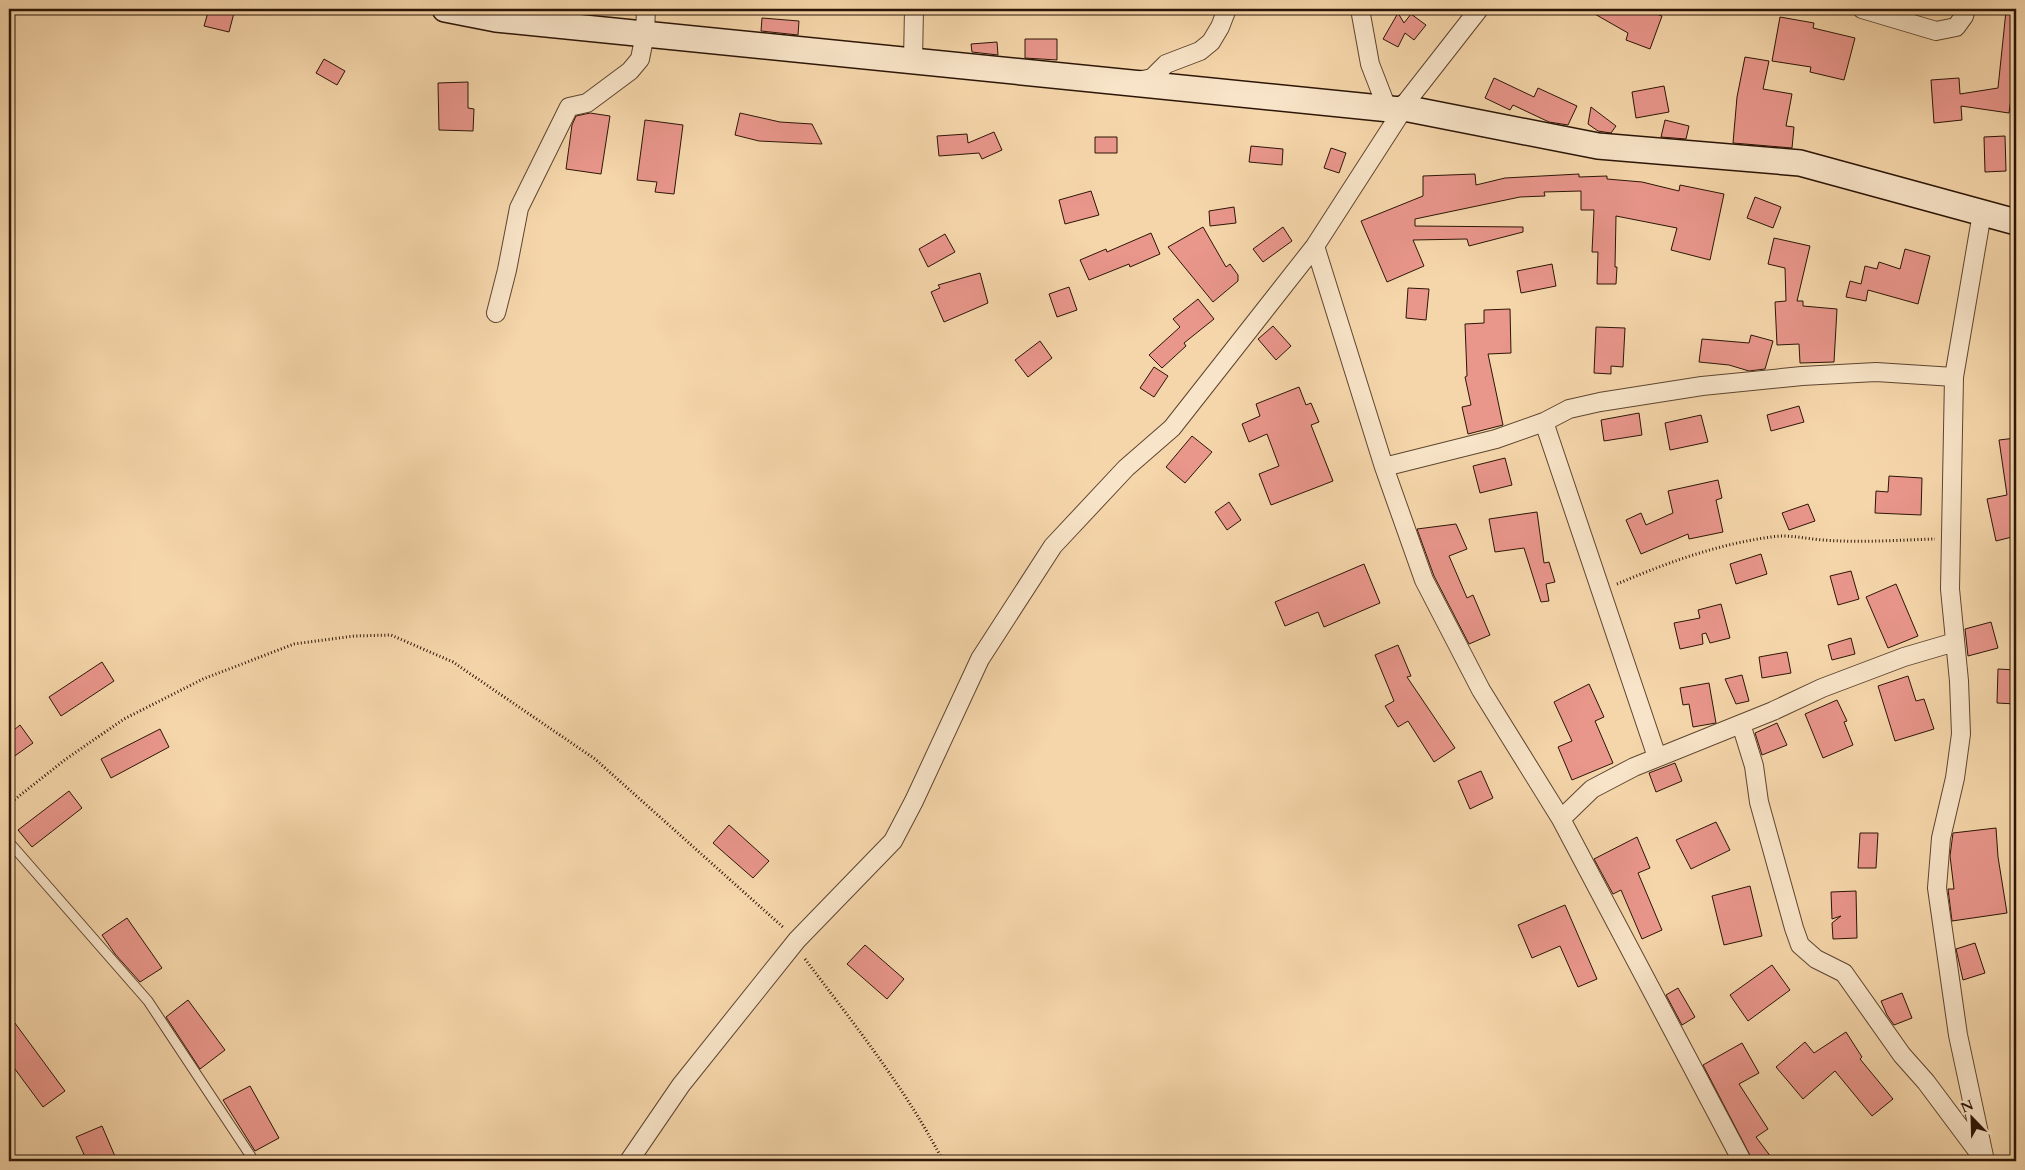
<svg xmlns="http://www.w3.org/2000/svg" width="2025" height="1170" font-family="Cardo,serif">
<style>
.building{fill:#e9968b;stroke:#2c1506}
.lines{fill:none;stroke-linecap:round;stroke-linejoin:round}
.lane-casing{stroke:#5e452f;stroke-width:11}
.street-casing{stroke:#5e452f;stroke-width:20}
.secondary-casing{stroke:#2c1506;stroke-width:28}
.path{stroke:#2c1506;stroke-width:3;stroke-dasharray:1 2.5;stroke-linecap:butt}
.lane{stroke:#f8e4c8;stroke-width:9}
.street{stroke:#f8e4c8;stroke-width:18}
.secondary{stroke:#f8e4c8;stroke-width:25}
</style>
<rect width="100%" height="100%" fill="#f5d6aa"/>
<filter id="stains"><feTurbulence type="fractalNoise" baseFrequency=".004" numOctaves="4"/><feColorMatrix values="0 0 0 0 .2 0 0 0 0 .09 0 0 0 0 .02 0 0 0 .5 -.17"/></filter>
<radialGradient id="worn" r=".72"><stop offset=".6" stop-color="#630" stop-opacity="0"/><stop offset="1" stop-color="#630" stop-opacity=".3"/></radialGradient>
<path class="building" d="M 209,9 L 235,9 L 229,32 L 204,26 Z
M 1586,9 L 1643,9 L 1662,16 L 1650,49 L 1626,40 L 1628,33 Z
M 2006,11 L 2016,12 L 2016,64 L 2009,113 L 1961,106 L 1962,120 L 1934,123 L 1931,80 L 1959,78 L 1960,94 L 1998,88 Z
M 1398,13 L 1404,23 L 1411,14 L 1426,25 L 1414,40 L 1405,33 L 1398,47 L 1383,39 Z
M 1780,17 L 1814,23 L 1813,28 L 1855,38 L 1844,80 L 1810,72 L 1811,67 L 1772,61 Z
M 762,18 L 799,21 L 798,35 L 761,31 Z
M 1025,39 L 1057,39 L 1057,60 L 1025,58 Z
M 997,42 L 998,55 L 972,52 L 971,44 Z
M 1745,57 L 1769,61 L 1763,89 L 1792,94 L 1786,126 L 1794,127 L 1792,148 L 1733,143 L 1737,97 Z
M 324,59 L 345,71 L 337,85 L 316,73 Z
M 1494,78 L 1534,97 L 1538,88 L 1577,106 L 1568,125 L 1549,122 L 1513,105 L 1510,110 L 1485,98 Z
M 468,82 L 468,108 L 474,109 L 473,131 L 439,130 L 438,83 Z
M 1664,86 L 1669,112 L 1636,118 L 1632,92 Z
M 1591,107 L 1616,126 L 1611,133 L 1598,131 L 1588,124 Z
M 590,113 L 610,116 L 601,174 L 566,169 L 572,125 L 576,116 Z
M 740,113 L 780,122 L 812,124 L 822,144 L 759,141 L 735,135 Z
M 645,120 L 683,125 L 674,194 L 655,192 L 657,182 L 637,180 Z
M 1665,120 L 1689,126 L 1686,139 L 1661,137 Z
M 994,132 L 1002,150 L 982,159 L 979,153 L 939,156 L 937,136 L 967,134 L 968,143 Z
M 2005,136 L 2006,171 L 1985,172 L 1984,137 Z
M 1095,137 L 1117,137 L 1117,153 L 1095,153 Z
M 1251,146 L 1283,149 L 1282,165 L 1249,162 Z
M 1331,148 L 1346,153 L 1339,173 L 1324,168 Z
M 1475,174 L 1476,185 L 1505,178 L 1579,174 L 1579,177 L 1607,176 L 1607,179 L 1642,182 L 1679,191 L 1680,185 L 1724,194 L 1710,260 L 1671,250 L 1677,228 L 1616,216 L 1615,267 L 1617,267 L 1616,284 L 1597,284 L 1598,252 L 1592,252 L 1594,210 L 1581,210 L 1581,191 L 1544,192 L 1545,196 L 1520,197 L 1415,219 L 1415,226 L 1523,227 L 1523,232 L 1469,246 L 1467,239 L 1413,240 L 1424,266 L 1387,282 L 1361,221 L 1423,196 L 1423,176 Z
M 1091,191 L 1099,215 L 1065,224 L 1059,200 Z
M 1755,197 L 1781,207 L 1773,228 L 1747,218 Z
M 1234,207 L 1236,223 L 1210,226 L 1209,211 Z
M 1203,227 L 1226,267 L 1230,264 L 1238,275 L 1238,281 L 1213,302 L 1168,247 Z
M 1283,227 L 1292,241 L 1263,262 L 1253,249 Z
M 1151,233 L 1160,254 L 1130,267 L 1129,264 L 1089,280 L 1080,260 L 1106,249 L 1107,252 Z
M 945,234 L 955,252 L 928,267 L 919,249 Z
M 1774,238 L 1810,246 L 1797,301 L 1803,301 L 1803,306 L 1837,309 L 1834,362 L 1800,363 L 1799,344 L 1777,345 L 1775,302 L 1786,301 L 1785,268 L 1768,264 Z
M 1905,249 L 1930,256 L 1918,304 L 1868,290 L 1866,301 L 1846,297 L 1850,281 L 1861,284 L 1865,266 L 1877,269 L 1879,262 L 1900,269 Z
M 1552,264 L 1556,286 L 1521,293 L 1517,271 Z
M 980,273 L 988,303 L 944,322 L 931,292 L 940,288 L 938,285 Z
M 1069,287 L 1077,310 L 1057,317 L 1049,294 Z
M 1408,288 L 1429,289 L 1426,320 L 1406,318 Z
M 1198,299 L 1214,319 L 1184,343 L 1186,346 L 1162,368 L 1149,355 L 1180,327 L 1173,319 Z
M 1510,309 L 1511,353 L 1488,354 L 1503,425 L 1468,434 L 1462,407 L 1471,405 L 1465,377 L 1467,376 L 1465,324 L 1484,323 L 1484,310 Z
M 1273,326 L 1291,346 L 1276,360 L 1258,339 Z
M 1596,327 L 1625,328 L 1623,367 L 1611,366 L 1611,374 L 1594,373 Z
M 1751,335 L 1773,341 L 1765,369 L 1749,371 L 1729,365 L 1699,362 L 1702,339 L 1749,343 Z
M 1040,341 L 1052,358 L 1028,377 L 1015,360 Z
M 1154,367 L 1168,376 L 1154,397 L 1140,388 Z
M 1299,387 L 1306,405 L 1311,403 L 1319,422 L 1311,425 L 1333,481 L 1271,505 L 1259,474 L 1279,466 L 1267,434 L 1249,442 L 1242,424 L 1260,416 L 1256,404 Z
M 1799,406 L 1804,422 L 1771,431 L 1767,415 Z
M 1639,413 L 1642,435 L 1604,441 L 1601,420 Z
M 1701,415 L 1708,442 L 1670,450 L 1665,423 Z
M 1192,436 L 1212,452 L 1185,483 L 1166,467 Z
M 2016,438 L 2016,536 L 1996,541 L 1987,499 L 2007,495 L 1999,440 Z
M 1505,458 L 1512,485 L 1480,493 L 1473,466 Z
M 1889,476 L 1922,478 L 1921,515 L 1875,513 L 1876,491 L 1888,492 Z
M 1718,480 L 1722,498 L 1716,500 L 1723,532 L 1689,539 L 1688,534 L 1641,554 L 1626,520 L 1641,513 L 1646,525 L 1673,513 L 1668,491 Z
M 1229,502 L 1241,520 L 1227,530 L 1215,512 Z
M 1808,504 L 1815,521 L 1789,530 L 1782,513 Z
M 1537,512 L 1544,563 L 1549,562 L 1555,582 L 1546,584 L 1549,601 L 1541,602 L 1524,548 L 1495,552 L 1489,519 Z
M 1456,524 L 1467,549 L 1449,556 L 1467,598 L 1473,595 L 1490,635 L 1469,644 L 1434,576 L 1417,529 Z
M 1761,554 L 1767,574 L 1736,584 L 1730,564 Z
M 1364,564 L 1380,603 L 1324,627 L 1318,612 L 1285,626 L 1275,602 Z
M 1851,571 L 1859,599 L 1838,605 L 1830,576 Z
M 1896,584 L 1918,636 L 1888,648 L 1866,597 Z
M 1721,604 L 1730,638 L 1710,643 L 1706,633 L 1702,634 L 1703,644 L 1680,649 L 1674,623 L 1700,618 L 1698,610 Z
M 1991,622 L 1998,648 L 1968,656 L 1965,629 Z
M 1851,638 L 1855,654 L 1832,660 L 1828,645 Z
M 1398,645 L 1411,676 L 1407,677 L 1455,748 L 1434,762 L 1408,721 L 1398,727 L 1385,706 L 1394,701 L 1375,655 Z
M 1787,652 L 1791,673 L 1762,678 L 1759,657 Z
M 102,662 L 114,681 L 61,716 L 49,697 Z
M 1998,669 L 2016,670 L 2016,704 L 1997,703 Z
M 1742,675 L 1749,701 L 1736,704 L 1725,679 Z
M 1908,676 L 1916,701 L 1924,699 L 1934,729 L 1895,741 L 1878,686 Z
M 1709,683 L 1716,723 L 1693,727 L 1689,704 L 1683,705 L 1680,688 Z
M 1589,684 L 1604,717 L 1595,721 L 1613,763 L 1572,780 L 1558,747 L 1572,741 L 1554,702 Z
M 1837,700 L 1847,721 L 1844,722 L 1853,745 L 1823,758 L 1805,714 Z
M 1777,723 L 1787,745 L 1762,755 L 1755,733 Z
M 20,725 L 33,743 L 9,760 L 9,734 Z
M 160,729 L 169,747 L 111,778 L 101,759 Z
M 1675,763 L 1682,781 L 1656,792 L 1649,773 Z
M 1481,771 L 1493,798 L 1470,809 L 1458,781 Z
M 69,791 L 82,808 L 32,847 L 18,830 Z
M 1716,822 L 1730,850 L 1691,869 L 1676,840 Z
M 729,825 L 769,861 L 753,878 L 713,843 Z
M 1996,828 L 1998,857 L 2007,913 L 1952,921 L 1948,889 L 1954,889 L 1950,856 L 1953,833 Z
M 1860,833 L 1878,833 L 1876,868 L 1858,868 Z
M 1637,837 L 1650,868 L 1638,873 L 1662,930 L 1642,939 L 1621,890 L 1613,894 L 1594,859 Z
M 1750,886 L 1762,936 L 1724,945 L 1712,896 Z
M 1856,891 L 1857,938 L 1833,939 L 1832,923 L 1841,916 L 1832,919 L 1831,892 Z
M 1565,905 L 1597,979 L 1578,987 L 1560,946 L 1532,958 L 1518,925 Z
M 127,918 L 162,968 L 140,982 L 115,954 L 102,935 Z
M 1975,943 L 1985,973 L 1963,980 L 1956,949 Z
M 865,945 L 904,979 L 887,999 L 847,964 Z
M 1772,965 L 1790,990 L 1748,1021 L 1730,995 Z
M 1678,988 L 1695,1017 L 1682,1025 L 1666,995 Z
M 1902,993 L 1912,1018 L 1894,1025 L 1887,1015 L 1881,1001 Z
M 188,1000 L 225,1050 L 200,1069 L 166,1017 Z
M 9,1015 L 65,1091 L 43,1107 L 9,1061 Z
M 1846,1032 L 1862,1057 L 1860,1059 L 1893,1099 L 1872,1116 L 1835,1071 L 1803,1099 L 1776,1067 L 1805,1042 L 1814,1053 Z
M 1742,1043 L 1759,1073 L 1739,1084 L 1768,1129 L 1756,1137 L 1774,1161 L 1753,1161 L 1703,1065 Z
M 250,1086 L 279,1138 L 255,1151 L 223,1100 Z
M 102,1126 L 117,1161 L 87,1161 L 76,1137 Z"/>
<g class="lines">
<g class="lane-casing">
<path id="lane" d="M 9,842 L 148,1001 L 254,1161"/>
</g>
<g class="street-casing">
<path id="street" d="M 1360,9 L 1370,64 L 1387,108
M 1862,9 L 1936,31 L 1956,27 L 1964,16 L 1966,9
M 913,61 L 914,9
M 1137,81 L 1152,78 L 1166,64 L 1200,51 L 1211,42 L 1220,27 L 1227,9
M 1400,110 L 1479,9
M 1315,246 L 1384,467 L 1424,580 L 1481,690 L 1561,819 L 1742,1161
M 496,313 L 507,270 L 519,208 L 569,107 L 587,103 L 630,71 L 640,59 L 645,34 L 646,9
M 1954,377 L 1950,589 L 1959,681 L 1961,734 L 1955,778 L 1941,838 L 1937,888 L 1958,1035 L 1985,1161
M 1544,422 L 1657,757
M 1384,467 L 1496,439 L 1544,422 L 1569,409 L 1600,402 L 1702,386 L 1802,376 L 1876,372 L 1954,377 L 1982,213
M 1741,724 L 1754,766 L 1759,802 L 1794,928 L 1800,945 L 1816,959 L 1844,973 L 1902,1055 L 1926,1082 L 1982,1157
M 1561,819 L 1592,789 L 1634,767 L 1773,711 L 1822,688 L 1904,657 L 1955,642
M 629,1161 L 681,1085 L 797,940 L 893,841 L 914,801 L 980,659 L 1053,546 L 1126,468 L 1172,428 L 1315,246 L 1404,108"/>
</g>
<g class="secondary-casing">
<path id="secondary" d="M 445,9 L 496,19 L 1400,110 L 1404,108 L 1598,146 L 1800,163 L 2016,222"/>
</g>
<path class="path" d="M 9,15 L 13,9
M 1617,584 C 1666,563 1718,544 1771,537 C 1789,534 1806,539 1824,540 C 1861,543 1899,540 1935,539
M 9,804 L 66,759 L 124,719 L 203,679 L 294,644 L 354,636 L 391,635 L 453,662 L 595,759 L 784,928
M 805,959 C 854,1024 906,1089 943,1161"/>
<use href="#lane" class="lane"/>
<use href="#street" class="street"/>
<use href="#secondary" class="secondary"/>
</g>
<rect width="2025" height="1170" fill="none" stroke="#f5d6aa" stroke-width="30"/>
<rect x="10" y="10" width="2005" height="1150" fill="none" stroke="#2c1506" stroke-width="2.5"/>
<rect x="15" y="15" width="1995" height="1140" fill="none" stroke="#2c1506"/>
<g transform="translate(1972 1118) rotate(337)" stroke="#f8e4c8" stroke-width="4" paint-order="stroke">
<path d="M0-4L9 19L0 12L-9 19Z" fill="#2c1506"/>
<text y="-8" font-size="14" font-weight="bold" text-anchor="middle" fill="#2c1506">N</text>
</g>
<rect width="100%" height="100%" filter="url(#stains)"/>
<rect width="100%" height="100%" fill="url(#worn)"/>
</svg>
